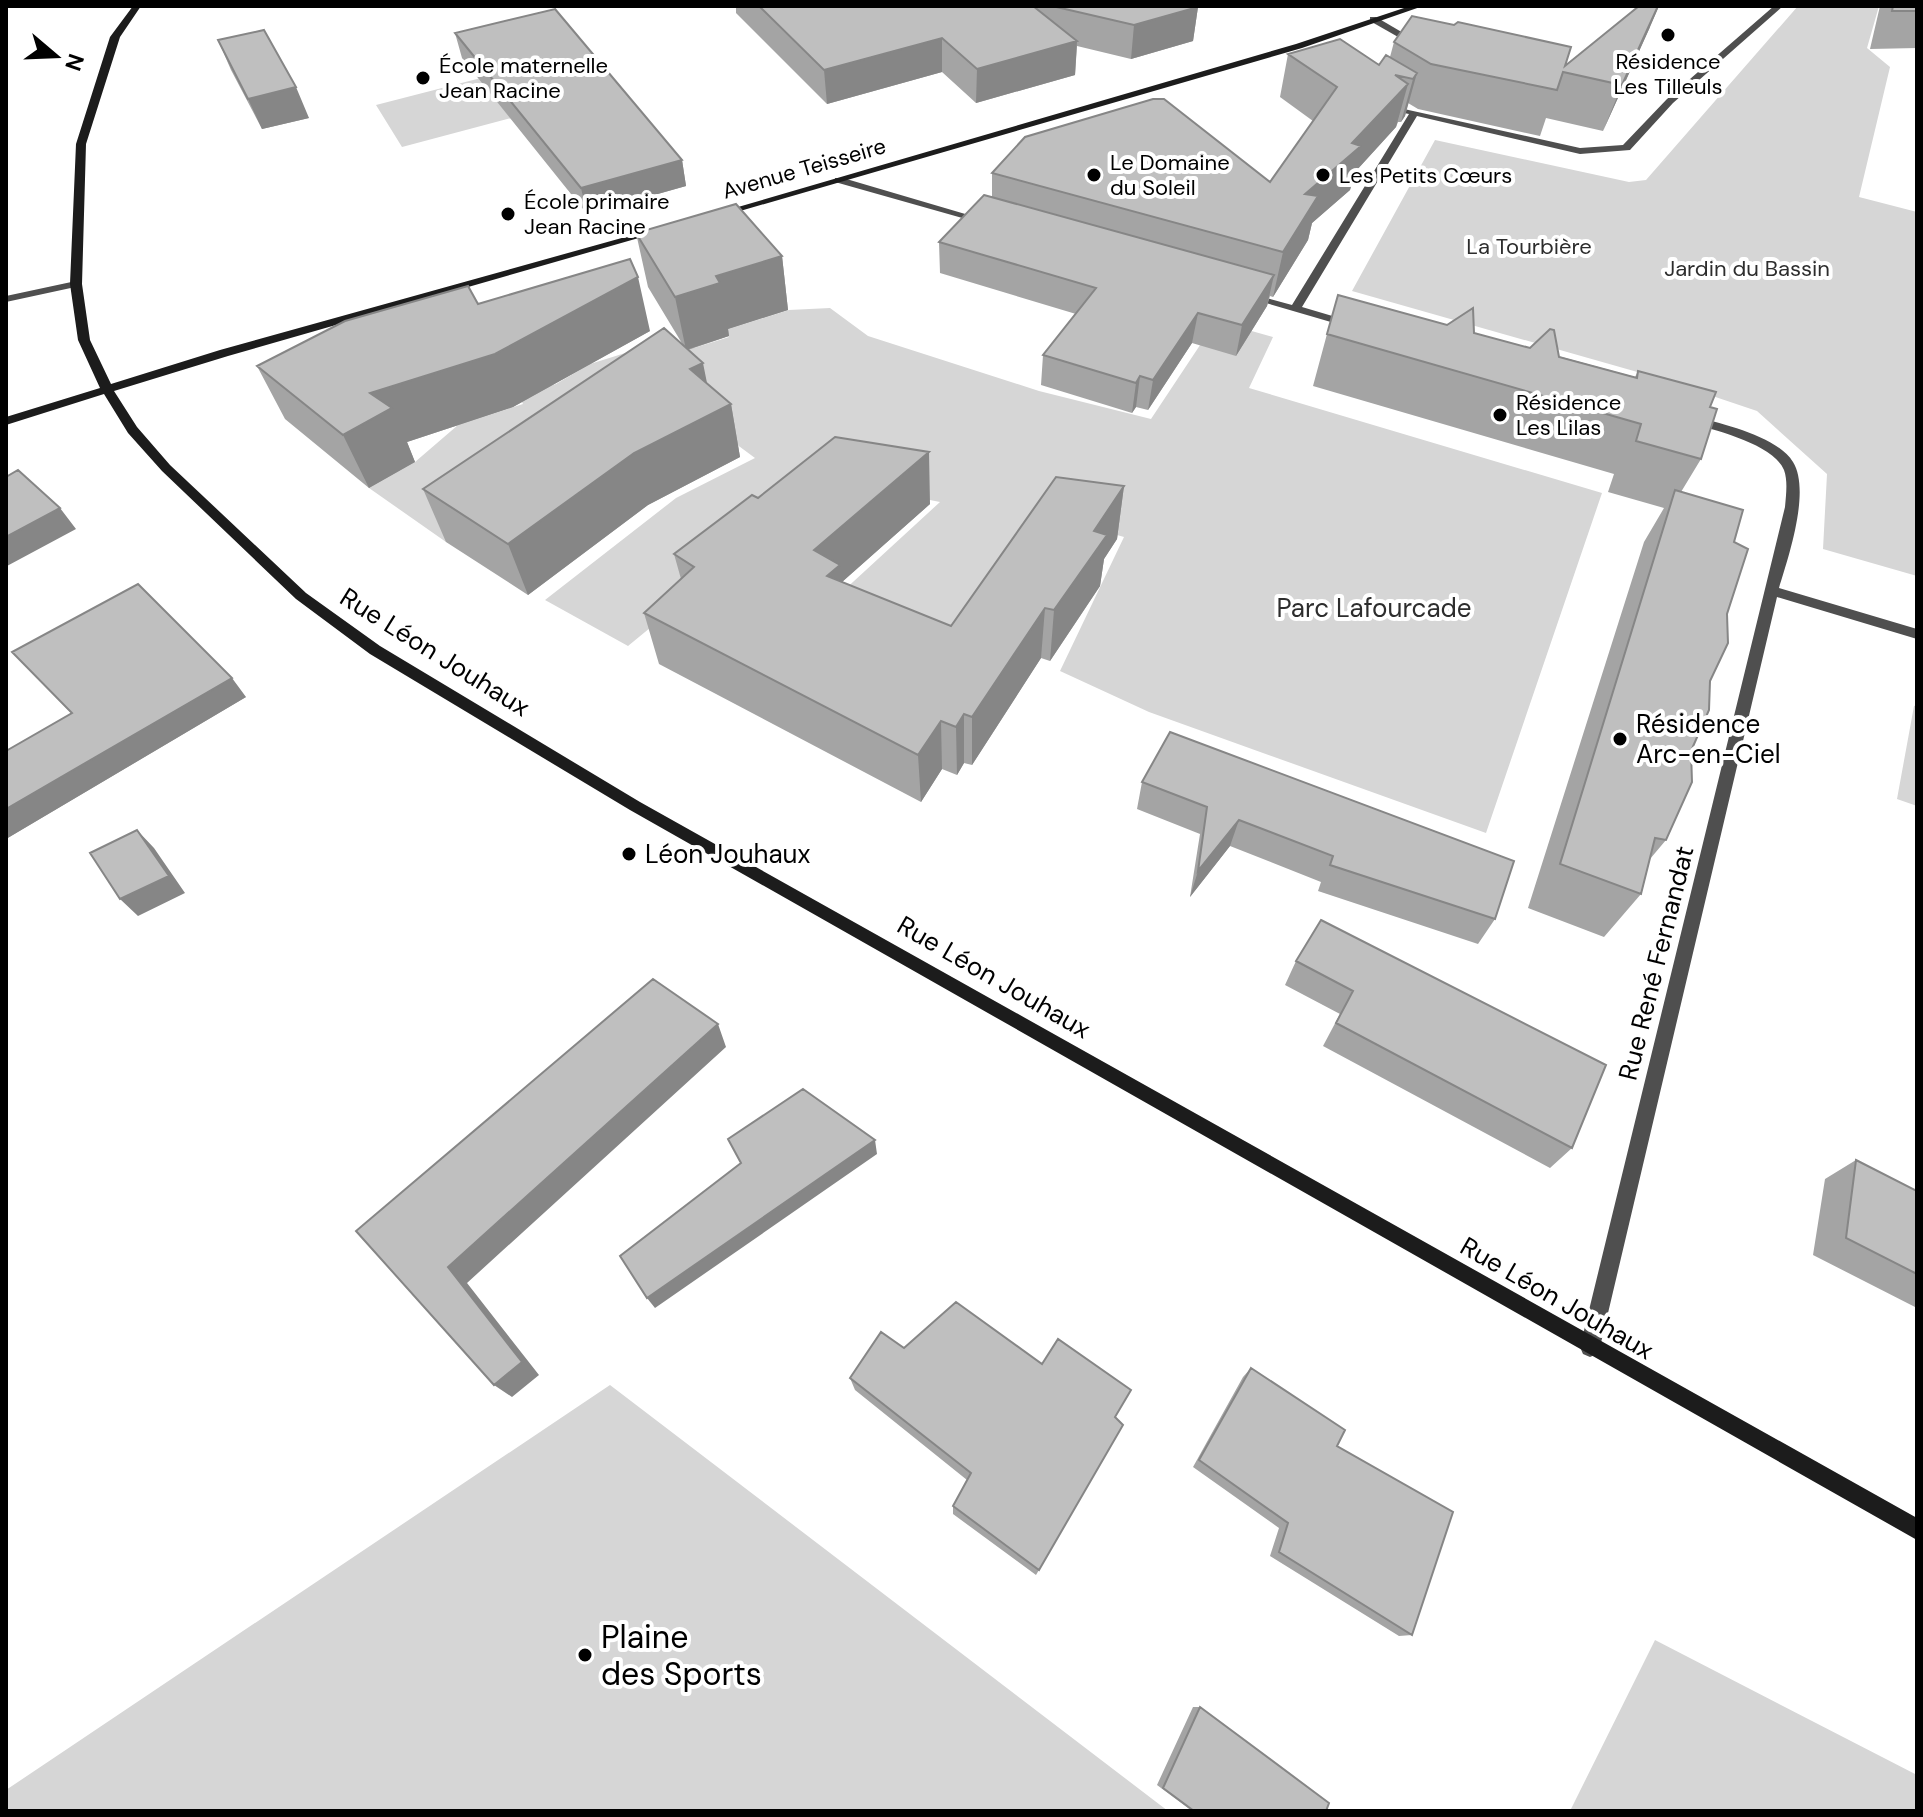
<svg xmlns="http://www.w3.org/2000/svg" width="1923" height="1817" font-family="'DM Sans',sans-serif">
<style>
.green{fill:#d6d6d6}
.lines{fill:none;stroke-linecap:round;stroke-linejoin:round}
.lane{fill:#4f4f4f;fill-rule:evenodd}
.street{fill:#4f4f4f;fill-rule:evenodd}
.secondary{fill:#1c1c1c;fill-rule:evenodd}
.wall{fill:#a4a4a4}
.shaded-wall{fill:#868686}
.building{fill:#bfbfbf;stroke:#868686;stroke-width:2}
.poi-dot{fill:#000;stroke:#fff;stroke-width:3}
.labels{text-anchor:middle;stroke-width:8;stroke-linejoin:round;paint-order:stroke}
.far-poi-label{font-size:22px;fill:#000;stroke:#fff;text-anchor:start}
.far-street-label{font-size:22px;fill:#000;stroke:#fff}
.far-park-label{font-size:22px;fill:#2d2d2d;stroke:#fff}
.park-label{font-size:26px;fill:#2d2d2d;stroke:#fff}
.street-label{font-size:26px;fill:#000;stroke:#fff}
.poi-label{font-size:26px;fill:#000;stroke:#fff;text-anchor:start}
.near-poi-label{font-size:32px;fill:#000;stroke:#fff;text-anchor:start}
</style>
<rect width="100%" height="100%" fill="#fff"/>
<path class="green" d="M 1798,6 L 1879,6 L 1867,48 L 1890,67 L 1859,197 L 1917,212 L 1917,576 L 1823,549 L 1827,474 L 1757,411 L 1662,379 L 1352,291 L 1435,140 L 1629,182 L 1646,180 Z
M 566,56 L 598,95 L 402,147 L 376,105 Z
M 830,308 L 868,336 L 1039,391 L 1151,419 L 1216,321 L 1273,337 L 1249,388 L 1602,493 L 1486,833 L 1149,712 L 1060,671 L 1124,537 L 1041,513 L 940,646 L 841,593 L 940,502 L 830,480 L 628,646 L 545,600 L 676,498 L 755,458 L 678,401 L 576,451 L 446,542 L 369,488 L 415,462 L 458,425 L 523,404 L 519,396 L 556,384 L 590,364 L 667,340 L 673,349 L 690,344 L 694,348 L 729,337 L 725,330 L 789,310 Z
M 1917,705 L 1917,806 L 1897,799 L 1914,706 Z
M 610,1385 L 1168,1811 L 6,1811 L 6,1790 Z
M 1655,1640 L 1917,1775 L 1917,1811 L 1570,1811 Z"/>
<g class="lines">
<path class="lane" d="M 1370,17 L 1376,17 L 1422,44 L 1414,46 L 1370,21 Z"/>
<path class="street" d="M 1774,6 L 1783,6 L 1673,103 L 1630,150 L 1580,154 L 1417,116 L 1302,307 L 1356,323 L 1356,327 L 1348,327 L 1242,296 L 1248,293 L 1292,305 L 1409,114 L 1404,113 L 1404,109 L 1580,148 L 1623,145 L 1667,99 Z
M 835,178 L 843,178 L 989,221 L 980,223 L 835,182 Z
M 76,281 L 82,284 L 80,286 L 6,302 L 6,296 Z
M 1694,416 C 1722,424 1777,436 1793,462 C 1811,491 1788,558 1779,588 L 1917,629 L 1917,639 L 1777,597 L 1600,1347 L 1597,1354 L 1590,1357 L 1583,1354 L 1580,1347 L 1785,507 C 1786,495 1788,481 1784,470 C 1773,444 1715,430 1690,423 L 1690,417 Z"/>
<path class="secondary" d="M 133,6 L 141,6 L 120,37 L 86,144 L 82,284 L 90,340 L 111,384 L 220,350 L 654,229 L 663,231 L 228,356 L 114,391 L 137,427 L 170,465 L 306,593 L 380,646 L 640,802 L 1917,1518 L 1917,1540 L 630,810 L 370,654 L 296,599 L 162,471 L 128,433 L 104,394 L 6,425 L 6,417 L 100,388 L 78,340 L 70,284 L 76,144 L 110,37 Z
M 1410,6 L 1423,6 L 1302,48 L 723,216 L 714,214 L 1296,44 Z"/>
</g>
<path class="wall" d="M 736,6 L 1196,6 L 1198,7 L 1193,41 L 1131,59 L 1077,46 L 1075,75 L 976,103 L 942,72 L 827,104 L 736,13 Z
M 1236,6 L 1262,6 L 1262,8 Z
M 1880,6 L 1917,6 L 1917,48 L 1870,49 Z
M 1650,27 L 1603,131 L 1546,118 L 1540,136 L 1418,109 L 1408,103 L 1405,116 L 1401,122 L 1398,122 L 1396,127 L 1355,172 L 1350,190 L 1312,223 L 1308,240 L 1273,297 L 1270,296 L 1267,306 L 1236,356 L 1192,343 L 1148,410 L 1136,407 L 1132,413 L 1041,385 L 1043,355 L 1076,314 L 940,273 L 939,242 L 992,197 L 992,173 L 1270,182 L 1313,121 L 1280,97 L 1288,54 L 1379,65 L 1390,57 L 1394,42 L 1565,66 Z
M 455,33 L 682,160 L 686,186 L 587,214 L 462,58 Z
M 218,40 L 309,118 L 262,129 L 231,70 Z
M 636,233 L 782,256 L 788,310 L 728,329 L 729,336 L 688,350 L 707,384 L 731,404 L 740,457 L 648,505 L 528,595 L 446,542 L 423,489 L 683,345 L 648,287 Z
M 478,304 L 650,331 L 513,407 L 407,442 L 415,462 L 369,488 L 285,419 L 257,366 Z
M 1474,333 L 1635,377 L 1638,371 L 1710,407 L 1701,459 L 1681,492 L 1734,542 L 1727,614 L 1710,681 L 1666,840 L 1650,859 L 1641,894 L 1604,937 L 1528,908 L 1644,542 L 1664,508 L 1608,492 L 1614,474 L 1313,386 L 1327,334 Z
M 1124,486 L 1117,539 L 1104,559 L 1100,586 L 1050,661 L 1041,658 L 972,765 L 964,763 L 957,775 L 942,769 L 921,802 L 659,664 L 644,613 L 681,579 L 674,554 L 758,498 L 930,504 L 842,582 L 951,626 Z
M 12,652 L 246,697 L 6,839 L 6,751 L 72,714 Z
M 1142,782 L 1495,919 L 1478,944 L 1318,891 L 1321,882 L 1230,846 L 1190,897 L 1200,834 L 1137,809 Z
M 1321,920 L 1572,1148 L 1550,1168 L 1323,1046 L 1340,1014 L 1285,985 L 1296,961 Z
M 1856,1160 L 1917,1191 L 1917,1308 L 1813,1255 L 1825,1179 Z
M 904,1348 L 1115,1418 L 1123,1425 L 1036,1575 L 953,1514 L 953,1506 L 967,1480 L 855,1390 L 850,1378 Z
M 1251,1368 L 1337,1446 L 1412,1635 L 1399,1636 L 1270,1556 L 1279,1528 L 1193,1467 L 1243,1377 Z
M 1193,1707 L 1200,1707 L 1326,1811 L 1192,1811 L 1157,1785 Z"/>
<path class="shaded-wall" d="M 1658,6 L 1659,6 L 1650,27 L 1603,131 L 1622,85 Z
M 1198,7 L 1193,41 L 1131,59 L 1134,25 Z
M 942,38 L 942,72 L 827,104 L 824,70 Z
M 1077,41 L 1075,75 L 976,103 L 977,69 Z
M 1417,73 L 1405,116 L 1401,122 L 1413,79 Z
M 1408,84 L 1396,127 L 1355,172 L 1350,190 L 1312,223 L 1308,240 L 1273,297 L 1283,252 L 1305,194 Z
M 296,87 L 309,118 L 262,129 L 248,99 Z
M 682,160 L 686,186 L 587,214 L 581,188 Z
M 782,256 L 788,310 L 728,329 L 729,336 L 686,350 L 675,297 L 716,276 Z
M 1274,275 L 1267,306 L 1236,356 L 1242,325 Z
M 638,277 L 650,331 L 513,407 L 407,442 L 415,462 L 369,488 L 343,435 L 370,393 Z
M 1198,313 L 1192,343 L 1148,410 L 1153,380 Z
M 703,363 L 713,413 L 731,404 L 740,457 L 648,505 L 528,595 L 508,544 L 690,369 Z
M 1140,376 L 1136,407 L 1132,413 L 1136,383 Z
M 929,452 L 930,504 L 842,582 L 846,616 L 814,550 Z
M 1124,486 L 1117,539 L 1104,559 L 1100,586 L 1050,661 L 1054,610 L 1094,531 Z
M 60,508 L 76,529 L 7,566 L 6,565 L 6,537 Z
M 1045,608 L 1041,658 L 972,765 L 972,717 Z
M 232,678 L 246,697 L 6,839 L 6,809 Z
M 964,714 L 964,763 L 957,775 L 956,727 Z
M 941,721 L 942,769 L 921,802 L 918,755 Z
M 1239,820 L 1230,846 L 1190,897 L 1198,871 Z
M 137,830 L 154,848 L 185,893 L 138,916 L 120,899 Z
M 718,1024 L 726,1047 L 467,1283 L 539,1375 L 512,1397 L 494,1385 L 448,1267 Z
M 875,1140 L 877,1154 L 655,1308 L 647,1298 Z"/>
<path class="building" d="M 759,6 L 1033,6 L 1077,41 L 977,69 L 942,38 L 824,70 Z
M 1052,6 L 1196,6 L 1198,7 L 1134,25 Z
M 1639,6 L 1658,6 L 1622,85 L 1563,72 L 1557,90 L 1431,64 L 1394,42 L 1412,16 L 1454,25 L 1458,22 L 1571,47 L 1565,66 Z
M 1893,6 L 1917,6 L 1917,11 L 1892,11 Z
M 555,9 L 682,160 L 581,188 L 455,33 Z
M 264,30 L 296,87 L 248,99 L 218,40 Z
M 1340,39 L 1379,65 L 1386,55 L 1417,73 L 1413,79 L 1395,75 L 1408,84 L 1352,143 L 1361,146 L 1305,194 L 1318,196 L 1283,252 L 992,173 L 1025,137 L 1153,99 L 1164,99 L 1270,182 L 1337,87 L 1288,54 Z
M 984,195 L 1274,275 L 1242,325 L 1198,313 L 1153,380 L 1140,376 L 1136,383 L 1043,355 L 1096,288 L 939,242 Z
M 736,204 L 782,256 L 716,276 L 720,283 L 675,297 L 636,233 Z
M 630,259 L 638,277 L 495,354 L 370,393 L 392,408 L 343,435 L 257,366 L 345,321 L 468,286 L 478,304 Z
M 1338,295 L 1447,325 L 1473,308 L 1474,333 L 1530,348 L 1550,329 L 1554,330 L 1559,357 L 1637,378 L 1638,371 L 1716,392 L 1710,407 L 1717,409 L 1701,459 L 1636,441 L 1641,424 L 1327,334 Z
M 664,328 L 703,363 L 690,369 L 731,404 L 634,453 L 508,544 L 423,489 Z
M 835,437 L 929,452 L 814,550 L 840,565 L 827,576 L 951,626 L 1056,477 L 1124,486 L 1094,531 L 1107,535 L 1054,610 L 1045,608 L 972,717 L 964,714 L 956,727 L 941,721 L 918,755 L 644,613 L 694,567 L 674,554 L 752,495 L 758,498 Z
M 18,470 L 60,508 L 6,537 L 6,477 Z
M 1675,490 L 1743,510 L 1734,542 L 1748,549 L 1727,614 L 1728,643 L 1710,681 L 1709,710 L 1691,751 L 1692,782 L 1666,840 L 1655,838 L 1641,894 L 1560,864 Z
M 138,584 L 232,678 L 6,809 L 6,751 L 72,713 L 12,652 Z
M 1170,732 L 1514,861 L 1495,919 L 1330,865 L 1333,856 L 1239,820 L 1198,871 L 1207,807 L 1142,782 Z
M 137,830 L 169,876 L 120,899 L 90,853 Z
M 1321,920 L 1606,1065 L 1572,1148 L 1336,1023 L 1353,991 L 1296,961 Z
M 653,979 L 718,1024 L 448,1267 L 522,1362 L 494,1385 L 356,1231 Z
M 803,1089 L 875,1140 L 647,1298 L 620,1256 L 741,1163 L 728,1139 Z
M 1856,1160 L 1917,1191 L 1917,1274 L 1846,1238 Z
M 956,1302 L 1042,1364 L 1058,1339 L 1131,1390 L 1115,1417 L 1123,1425 L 1039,1570 L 953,1506 L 971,1473 L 850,1378 L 881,1332 L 904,1348 Z
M 1251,1368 L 1345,1430 L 1337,1446 L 1453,1512 L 1412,1635 L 1279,1552 L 1288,1523 L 1199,1460 Z
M 1200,1707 L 1329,1803 L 1326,1811 L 1194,1811 L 1163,1788 Z"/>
<g class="poi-dot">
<circle cx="1668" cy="35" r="8"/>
<circle cx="423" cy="78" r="8"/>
<circle cx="1094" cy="175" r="8"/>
<circle cx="1323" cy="175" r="8"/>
<circle cx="508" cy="214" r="8"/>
<circle cx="1500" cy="415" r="8"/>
<circle cx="1620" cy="739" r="8"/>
<circle cx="629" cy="854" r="8"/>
<circle cx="585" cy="1655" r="8"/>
</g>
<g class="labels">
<g class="far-poi-label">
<text x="1668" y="69" text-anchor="middle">Résidence<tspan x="1668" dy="25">Les Tilleuls</tspan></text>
<text x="439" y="73">École maternelle<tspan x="439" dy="25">Jean Racine</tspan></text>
<text x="1110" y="170">Le Domaine<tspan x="1110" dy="25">du Soleil</tspan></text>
<text x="1339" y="183">Les Petits Cœurs</text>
<text x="524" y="209">École primaire<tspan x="524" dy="25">Jean Racine</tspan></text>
<text x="1516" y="410">Résidence<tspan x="1516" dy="25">Les Lilas</tspan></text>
</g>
<g class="far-street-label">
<text transform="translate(804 168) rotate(-16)" y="8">Avenue Teisseire</text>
</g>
<g class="far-park-label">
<text x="1529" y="254">La Tourbière</text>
<text x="1747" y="276">Jardin du Bassin</text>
</g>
<g class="park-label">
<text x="1374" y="617">Parc Lafourcade</text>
</g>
<g class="street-label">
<text transform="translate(435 652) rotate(32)" y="9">Rue Léon Jouhaux</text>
<text transform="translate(1656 963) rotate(-76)" y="9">Rue René Fernandat</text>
<text transform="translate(994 977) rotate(30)" y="9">Rue Léon Jouhaux</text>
<text transform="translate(1557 1298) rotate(30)" y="9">Rue Léon Jouhaux</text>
</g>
<g class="poi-label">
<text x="1636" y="733">Résidence<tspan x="1636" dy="30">Arc-en-Ciel</tspan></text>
<text x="645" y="863">Léon Jouhaux</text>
</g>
<g class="near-poi-label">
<text x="601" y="1648">Plaine<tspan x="601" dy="37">des Sports</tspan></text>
</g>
</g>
<rect width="1923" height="1817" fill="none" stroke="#000000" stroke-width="16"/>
<g transform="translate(56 56) rotate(109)" stroke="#ffffff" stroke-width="6" paint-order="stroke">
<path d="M0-6L14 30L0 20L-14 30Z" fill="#000000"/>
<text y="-12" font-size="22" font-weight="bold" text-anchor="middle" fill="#000000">N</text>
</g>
</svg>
